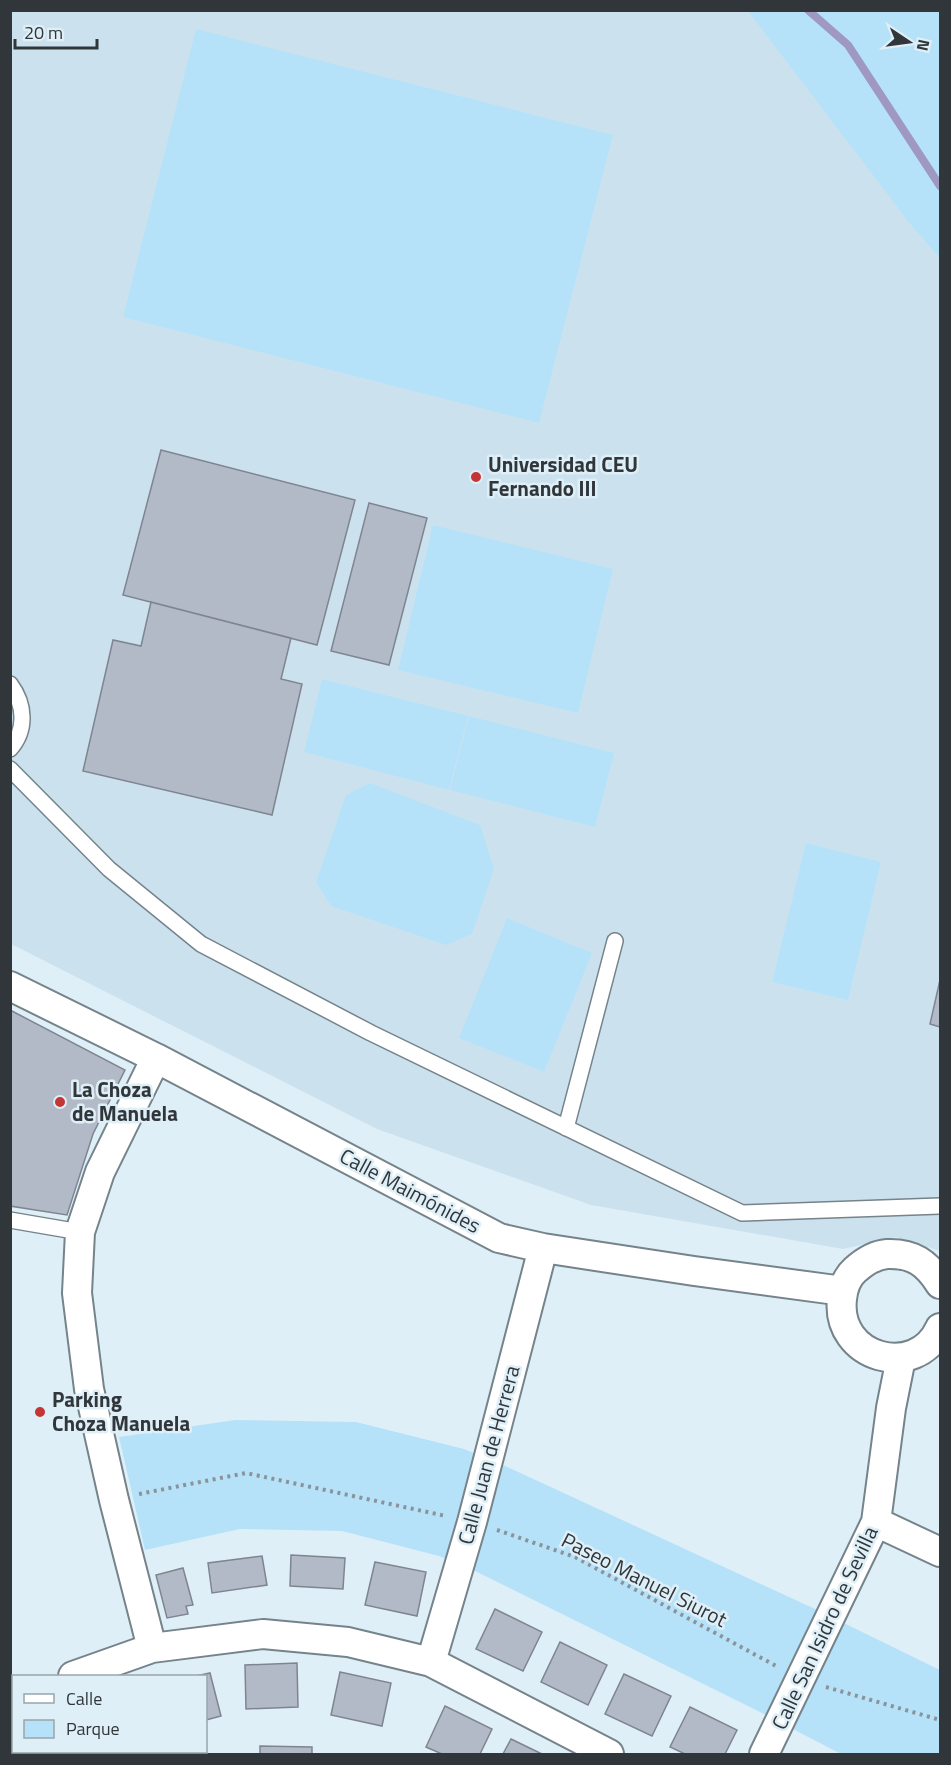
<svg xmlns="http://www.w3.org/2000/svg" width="951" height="1765" font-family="'Titillium Web',sans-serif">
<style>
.built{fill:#cbe2ee}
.green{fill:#b6e2f9}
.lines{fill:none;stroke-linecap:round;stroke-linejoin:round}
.stream{stroke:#9e98c2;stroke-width:8}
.building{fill:#b3bac7;stroke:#7e8591;stroke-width:1.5}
.service-casing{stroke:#75838b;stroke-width:18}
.minor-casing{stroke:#75838b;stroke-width:32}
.path{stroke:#89949a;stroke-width:4;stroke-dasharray:3 4.5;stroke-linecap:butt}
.service{stroke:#fff;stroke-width:15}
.minor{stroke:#fff;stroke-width:28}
.poi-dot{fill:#c43535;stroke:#dfeff7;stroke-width:2}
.labels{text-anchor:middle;stroke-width:5;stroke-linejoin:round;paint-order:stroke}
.poi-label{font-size:21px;font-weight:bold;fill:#30363a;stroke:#dfeff7;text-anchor:start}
.street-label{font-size:21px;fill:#30363a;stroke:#dfeff7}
</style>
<rect width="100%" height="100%" fill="#dfeff7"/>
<path class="built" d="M 10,11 L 940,11 L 940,1251 L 896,1237 L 843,1249 L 591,1205 L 377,1129 L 11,944 Z"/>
<path class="green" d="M 748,11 L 940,11 L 940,258 L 911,225 Z
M 196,29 L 613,135 L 539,423 L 123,317 Z
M 433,525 L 613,569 L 578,713 L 398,670 Z
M 322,679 L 468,716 L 449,790 L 304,752 Z
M 469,716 L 614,753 L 595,827 L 450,790 Z
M 370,783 L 480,825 L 494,869 L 472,934 L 446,945 L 331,906 L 316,882 L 346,795 Z
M 806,843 L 881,862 L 848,1000 L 772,982 Z
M 507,918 L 592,953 L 544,1072 L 459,1038 Z
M 235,1420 L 356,1422 L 464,1449 L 503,1465 L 813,1608 L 940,1670 L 940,1754 L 841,1754 L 762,1713 L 471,1569 L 439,1556 L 342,1531 L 240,1529 L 145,1550 L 119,1437 Z"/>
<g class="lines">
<path class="stream" d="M 808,10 L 848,45 L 940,186"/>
</g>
<path class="building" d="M 161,450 L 355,500 L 317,645 L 123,595 Z
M 369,503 L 427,518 L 389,665 L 331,651 Z
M 151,602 L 291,638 L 281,679 L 302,684 L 272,815 L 83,771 L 113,640 L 141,646 Z
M 940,980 L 940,1027 L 930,1024 Z
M 10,1010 L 125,1070 L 93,1134 L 67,1215 L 10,1206 Z
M 291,1555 L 345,1558 L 343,1589 L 290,1586 Z
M 262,1556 L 267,1585 L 212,1593 L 208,1563 Z
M 375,1562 L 426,1572 L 417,1616 L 365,1605 Z
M 183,1568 L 193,1605 L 186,1606 L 188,1614 L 167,1618 L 156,1575 Z
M 495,1609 L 542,1632 L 523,1671 L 476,1649 Z
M 560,1642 L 607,1665 L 588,1705 L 541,1682 Z
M 297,1663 L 298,1707 L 246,1709 L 245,1665 Z
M 340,1672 L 391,1683 L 382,1726 L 331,1715 Z
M 210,1673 L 221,1716 L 206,1720 L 206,1676 L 196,1676 Z
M 624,1674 L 671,1696 L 652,1736 L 605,1714 Z
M 445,1706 L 492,1729 L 480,1754 L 442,1754 L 426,1747 Z
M 690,1707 L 737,1730 L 725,1754 L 685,1754 L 670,1747 Z
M 511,1739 L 542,1754 L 503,1754 Z
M 260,1746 L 312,1747 L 312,1754 L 260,1754 Z"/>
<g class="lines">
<g class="service-casing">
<path id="service" d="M 10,684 C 25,704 27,730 10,749
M 10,769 L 109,869 L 201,944 L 371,1033 L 742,1213 L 940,1206
M 566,1128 L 615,941
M 10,1220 L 80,1232"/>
</g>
<g class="minor-casing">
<path id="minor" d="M 10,986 L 156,1058 L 499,1238 L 543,1248 L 694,1271 L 843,1291
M 940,1284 C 927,1263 913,1253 887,1254 C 875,1255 864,1262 855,1270 C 847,1277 843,1289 842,1299 C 835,1358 916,1381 940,1328
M 876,1522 L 940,1552
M 152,1648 L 114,1500 L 89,1389 L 77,1293 L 80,1232 L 100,1172 L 156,1058
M 431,1662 L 472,1522 L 543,1248
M 73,1676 L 152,1648 L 263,1634 L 348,1642 L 431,1662 L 609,1754
M 764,1754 L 876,1522 L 891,1408 L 901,1358"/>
</g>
<path class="path" d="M 139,1494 L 246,1473 L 446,1516
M 497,1530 L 575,1557 L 778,1667
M 826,1687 L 940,1720"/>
<use href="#service" class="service"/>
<use href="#minor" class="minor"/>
</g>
<g class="poi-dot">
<circle cx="476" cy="477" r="6"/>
<circle cx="60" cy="1102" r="6"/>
<circle cx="40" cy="1412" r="6"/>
</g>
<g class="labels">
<g class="poi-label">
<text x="488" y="472">Universidad CEU<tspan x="488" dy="24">Fernando III</tspan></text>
<text x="72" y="1097">La Choza<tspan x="72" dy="24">de Manuela</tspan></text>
<text x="52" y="1407">Parking<tspan x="52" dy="24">Choza Manuela</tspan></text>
</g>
<g class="street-label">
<text transform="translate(410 1191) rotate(28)" y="7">Calle Maimónides</text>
<text transform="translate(489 1455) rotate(-75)" y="7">Calle Juan de Herrera</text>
<text transform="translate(644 1580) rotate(27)" y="7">Paseo Manuel Siurot</text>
<text transform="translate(825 1628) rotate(-65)" y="7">Calle San Isidro de Sevilla</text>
</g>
</g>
<rect width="951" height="1765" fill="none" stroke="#30363a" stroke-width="24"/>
<rect x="12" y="1675" width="195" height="78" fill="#dfeff7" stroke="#99a5ab" stroke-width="1.5"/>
<rect x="24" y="1694" width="30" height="9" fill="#ffffff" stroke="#99a5ab" stroke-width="1.5"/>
<text x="66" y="1705" font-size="18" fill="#30363a">Calle</text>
<rect x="24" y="1720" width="30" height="18" fill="#b6e2f9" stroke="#99a5ab" stroke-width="1.5"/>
<text x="66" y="1735" font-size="18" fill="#30363a">Parque</text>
<g transform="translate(909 42) rotate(103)" stroke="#dfeff7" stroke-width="4.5" paint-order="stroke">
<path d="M0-4.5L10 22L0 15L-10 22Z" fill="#30363a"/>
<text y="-9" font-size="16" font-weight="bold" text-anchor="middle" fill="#30363a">N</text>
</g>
<path d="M15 39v9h82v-9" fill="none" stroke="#30363a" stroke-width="3"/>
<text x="24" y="39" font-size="18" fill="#30363a" stroke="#dfeff7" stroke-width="4.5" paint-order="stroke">20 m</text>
</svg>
